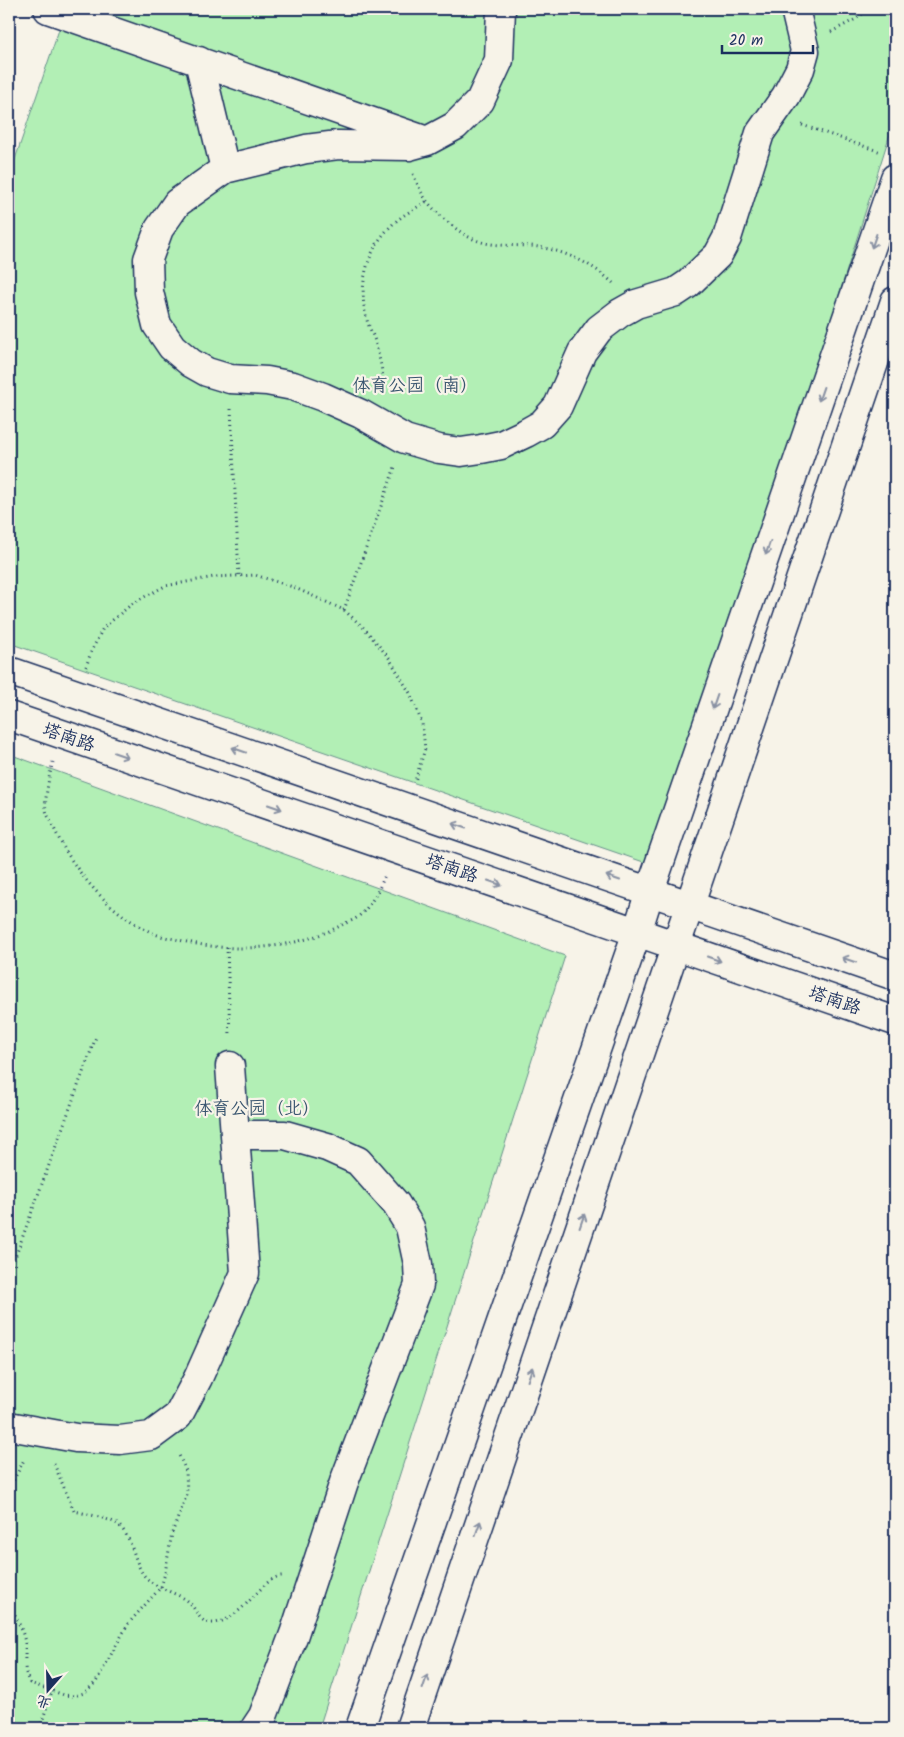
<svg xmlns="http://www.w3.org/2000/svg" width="904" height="1737" font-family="Kalam,'LXGW WenKai TC',sans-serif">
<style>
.green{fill:#b2efb5;stroke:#668f8a}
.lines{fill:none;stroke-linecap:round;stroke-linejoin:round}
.minor-casing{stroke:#1b2f5e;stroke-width:31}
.major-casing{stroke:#1b2f5e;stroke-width:31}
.path{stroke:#1b2f5e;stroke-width:3;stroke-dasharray:1 4;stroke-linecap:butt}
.minor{stroke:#f7f3e8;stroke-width:28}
.major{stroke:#f7f3e8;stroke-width:28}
.oneway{stroke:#8991a3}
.labels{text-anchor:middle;stroke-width:4.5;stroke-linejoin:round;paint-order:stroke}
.park-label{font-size:18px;fill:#39556f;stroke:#f7f3e8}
.street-label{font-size:18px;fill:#1b2f5e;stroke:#f7f3e8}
</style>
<rect width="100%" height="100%" fill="#f7f3e8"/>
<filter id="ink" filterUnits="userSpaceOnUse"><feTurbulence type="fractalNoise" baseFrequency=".02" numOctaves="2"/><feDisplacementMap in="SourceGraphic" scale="10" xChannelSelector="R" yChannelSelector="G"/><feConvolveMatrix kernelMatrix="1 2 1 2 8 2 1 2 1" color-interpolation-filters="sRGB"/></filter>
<g filter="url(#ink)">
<path class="green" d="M 66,9 L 895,9 L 895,118 L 658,867 L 9,643 L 9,177 Z
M 9,754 L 565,956 L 319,1728 L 9,1728 Z"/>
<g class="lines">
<g class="minor-casing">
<path id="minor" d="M 48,9 L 421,139
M 501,9 L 499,60 L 480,101 L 455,126 L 427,141 L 409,146 L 338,145 L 306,149 L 225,169 L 177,203 L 159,229 L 148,259 L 149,292 L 157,325 L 172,347 L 191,363 L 207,372 L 230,379 L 267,381 L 293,386 L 323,397 L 361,414 L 405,439 L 439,449 L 461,452 L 481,449 L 501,445 L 526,433 L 542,424 L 558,406 L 582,352 L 599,329 L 620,313 L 636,304 L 676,292 L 688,284 L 718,255 L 727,238 L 760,133 L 786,96 L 800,69 L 805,51 L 795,9
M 199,61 L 225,169
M 236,1135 L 285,1135 L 327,1147 L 358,1161 L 396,1204 L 410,1227 L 418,1264 L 419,1285 L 344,1482 L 294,1634 L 263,1716 L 255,1728
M 9,1426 L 76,1438 L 120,1440 L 151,1436 L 178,1416 L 198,1378 L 245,1273 L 230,1066"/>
</g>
<g class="major-casing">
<path id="major" d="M 9,671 L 895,976
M 9,716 L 895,1021
M 360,1728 L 637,932 L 650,891 L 895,178
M 410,1728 L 895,301"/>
</g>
<path class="path" d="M 831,32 L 856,19 L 868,9
M 802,125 L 881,152
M 413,174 C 417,183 421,193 427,201 C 435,212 459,233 471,238 C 489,247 511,245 531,246 C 561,249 592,263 613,283
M 385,394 C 384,378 380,360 376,345 C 374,336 369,328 367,320 C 357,286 367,249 392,225 C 402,215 415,209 427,201
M 231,409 L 239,576
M 344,610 L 395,467
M 86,667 L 91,652 L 103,628 L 133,603 L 165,586 L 214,577 L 255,575 L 293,587 L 344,610 L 365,629 L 389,658 L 410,693 L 422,723 L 425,749 L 415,781
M 53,762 C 50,771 44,801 46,810 C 47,816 52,822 54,828 C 73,871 109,913 153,933 C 161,937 171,938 179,940 C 233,954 293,950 342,925 C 347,922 355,920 359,916 C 370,907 380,888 385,875
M 227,947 L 230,1036
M 9,1274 L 96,1037
M 54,1464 L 74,1511 C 83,1513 111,1519 117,1524 C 132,1535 133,1559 143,1574 C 152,1587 172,1591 185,1599 C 196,1605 197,1623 212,1623 C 243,1622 262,1575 283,1576
M 9,1489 L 25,1458
M 9,1601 C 14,1614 23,1629 25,1643 C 26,1658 22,1669 30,1683 L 64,1695 L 74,1696 L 84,1693 L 96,1682 L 128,1624 L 161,1587 L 165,1573 L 172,1533 L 187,1494 L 186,1471 L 178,1453
M 40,1728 L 52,1691"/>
<use href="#minor" class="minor"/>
<use href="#major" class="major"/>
</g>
<defs><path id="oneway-shaft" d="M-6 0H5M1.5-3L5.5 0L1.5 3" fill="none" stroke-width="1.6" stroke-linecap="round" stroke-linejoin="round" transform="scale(1.25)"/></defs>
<g class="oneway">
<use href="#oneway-shaft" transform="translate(874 241) rotate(109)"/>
<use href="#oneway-shaft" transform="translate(821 394) rotate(109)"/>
<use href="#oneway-shaft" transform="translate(768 548) rotate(109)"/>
<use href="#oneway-shaft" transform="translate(715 702) rotate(109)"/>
<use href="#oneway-shaft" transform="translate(239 750) rotate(-161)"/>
<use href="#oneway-shaft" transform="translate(121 755) rotate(19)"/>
<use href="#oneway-shaft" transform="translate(275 807) rotate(19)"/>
<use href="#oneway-shaft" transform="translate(459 826) rotate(-161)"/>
<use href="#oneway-shaft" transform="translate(613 878) rotate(-161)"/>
<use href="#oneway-shaft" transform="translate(495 883) rotate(19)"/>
<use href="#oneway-shaft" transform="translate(714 959) rotate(19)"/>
<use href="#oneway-shaft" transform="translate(849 960) rotate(-161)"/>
<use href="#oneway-shaft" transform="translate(582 1221) rotate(-71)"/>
<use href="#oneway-shaft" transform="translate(530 1374) rotate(-71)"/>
<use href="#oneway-shaft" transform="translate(478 1528) rotate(-71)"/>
<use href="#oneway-shaft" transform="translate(425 1682) rotate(-71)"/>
</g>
</g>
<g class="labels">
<g class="park-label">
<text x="415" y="391">体育公园（南）</text>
<text x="257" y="1114">体育公园（北）</text>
</g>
<g class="street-label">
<text transform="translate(69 737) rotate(19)" y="6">塔南路</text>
<text transform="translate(452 868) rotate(19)" y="6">塔南路</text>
<text transform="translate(835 1000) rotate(19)" y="6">塔南路</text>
</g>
</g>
<rect width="904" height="1737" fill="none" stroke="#f7f3e8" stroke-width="30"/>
<rect x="15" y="15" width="874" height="1707" fill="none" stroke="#1b2f5e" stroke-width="2" filter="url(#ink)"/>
<g transform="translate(48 1690) rotate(200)" stroke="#f7f3e8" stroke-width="4" paint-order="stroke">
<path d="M0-4L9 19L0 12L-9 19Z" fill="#1b2f5e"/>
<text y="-8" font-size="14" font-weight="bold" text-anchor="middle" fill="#1b2f5e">北</text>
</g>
<path d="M722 45v8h91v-8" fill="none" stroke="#1b2f5e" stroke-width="2.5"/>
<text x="729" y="45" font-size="15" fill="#1b2f5e" stroke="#f7f3e8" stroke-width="4" paint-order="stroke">20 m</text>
</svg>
